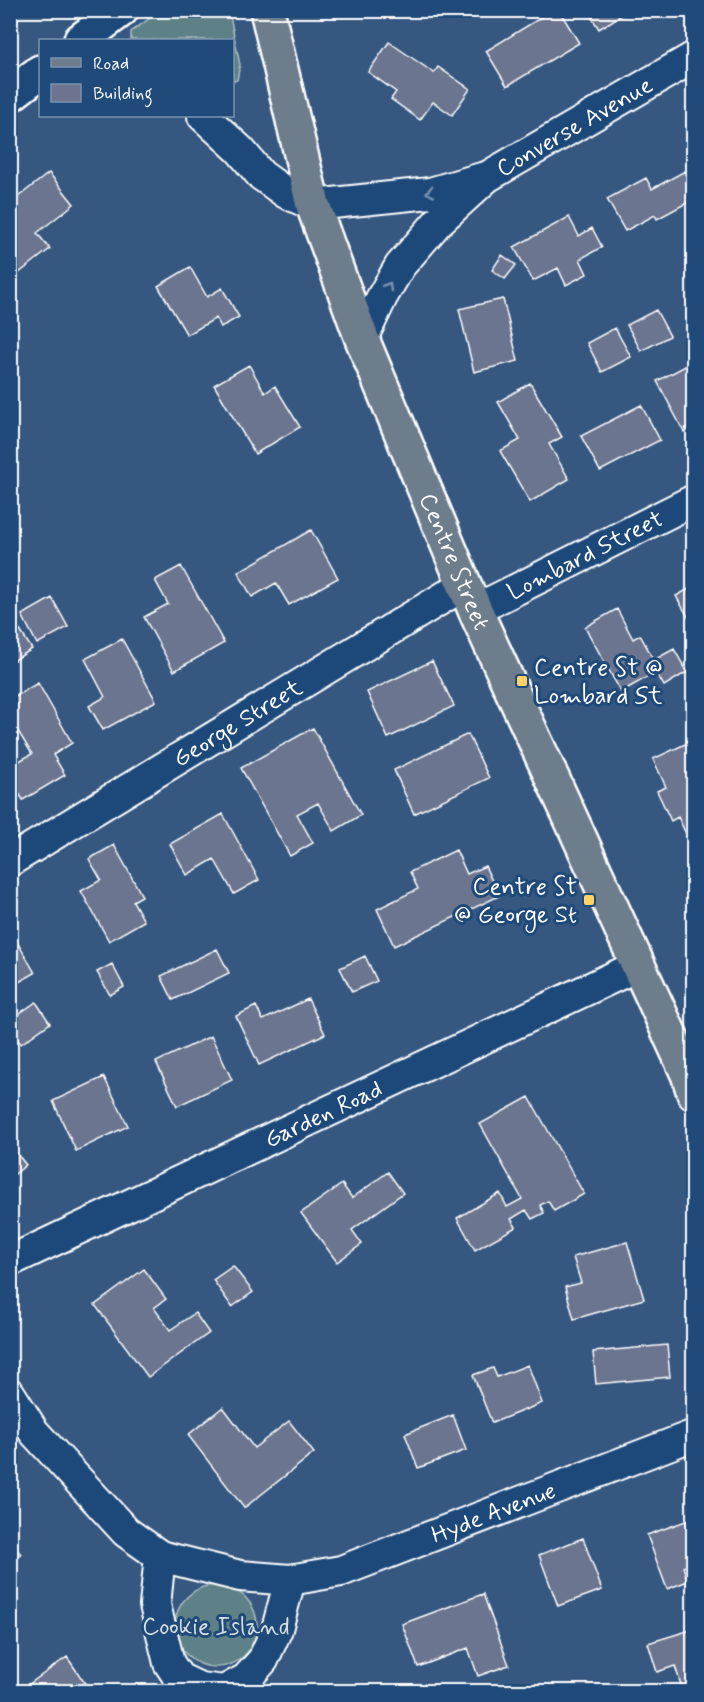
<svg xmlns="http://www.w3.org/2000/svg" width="704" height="1702" font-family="Mynerve,sans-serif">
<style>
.green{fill:#5d8186;stroke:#aec0c2;stroke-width:1.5}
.building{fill:#6c748f;stroke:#fff;stroke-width:1.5}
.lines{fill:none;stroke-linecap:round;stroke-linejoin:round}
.minor-casing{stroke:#fff;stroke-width:34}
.tertiary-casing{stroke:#fff;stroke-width:38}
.primary-casing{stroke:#fff;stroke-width:38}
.minor{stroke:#1f4a7a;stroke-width:30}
.tertiary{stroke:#1f4a7a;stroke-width:33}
.primary{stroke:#6d7d8c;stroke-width:33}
.oneway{stroke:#7992af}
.poi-dot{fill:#ffd166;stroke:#1f4a7a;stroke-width:2}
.labels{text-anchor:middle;stroke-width:6;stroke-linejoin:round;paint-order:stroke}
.street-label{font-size:24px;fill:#fff;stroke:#1f4a7a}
.poi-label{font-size:24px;fill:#fff;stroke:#1f4a7a;text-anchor:start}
.park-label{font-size:24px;fill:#d6e0e1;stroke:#1f4a7a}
</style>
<rect width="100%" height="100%" fill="#365780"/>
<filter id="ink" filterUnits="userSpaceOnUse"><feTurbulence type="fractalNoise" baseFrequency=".0167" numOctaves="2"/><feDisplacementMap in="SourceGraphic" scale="12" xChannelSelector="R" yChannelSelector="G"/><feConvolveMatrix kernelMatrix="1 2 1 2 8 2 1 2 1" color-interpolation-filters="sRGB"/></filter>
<g filter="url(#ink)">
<path class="green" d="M 160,11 L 229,11 L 240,65 L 237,80 L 233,81 L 232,40 L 131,40 L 131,32 Z
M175 1626a41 41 0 1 1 82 0a41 41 0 1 1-82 0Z"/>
<path class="building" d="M 538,10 L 559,10 L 579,43 L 507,86 L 486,51 L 542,17 Z
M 587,10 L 630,10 L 599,29 Z
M 389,42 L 434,73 L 438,67 L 470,89 L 452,115 L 433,102 L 420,120 L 391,99 L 396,92 L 368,72 Z
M 685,171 L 694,187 L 694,199 L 657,219 L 655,215 L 625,231 L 607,199 L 646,178 L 652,189 Z
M 49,173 L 74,204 L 37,233 L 50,249 L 19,273 L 10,262 L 10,203 Z
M 569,217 L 579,236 L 592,228 L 602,247 L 580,259 L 587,274 L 566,285 L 558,268 L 533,281 L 514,247 Z
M 502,255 L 516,265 L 505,279 L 492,270 Z
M 190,267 L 207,297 L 222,288 L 239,317 L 221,327 L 216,318 L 187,335 L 158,286 Z
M 503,299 L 518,361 L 474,372 L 459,309 Z
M 656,310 L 670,336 L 641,351 L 627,325 Z
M 615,328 L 631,357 L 602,372 L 587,343 Z
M 693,362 L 694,427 L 684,432 L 657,381 Z
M 249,365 L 265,393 L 275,386 L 300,427 L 255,454 L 214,385 Z
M 530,383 L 562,437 L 549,444 L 569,479 L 530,502 L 500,451 L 520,440 L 498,402 Z
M 641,405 L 660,440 L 600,471 L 581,436 Z
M 311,530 L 338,578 L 289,605 L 276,583 L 252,597 L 238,572 Z
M 181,566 L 224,643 L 174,671 L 144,617 L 168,604 L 155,580 Z
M 694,586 L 694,621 L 691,622 L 676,596 Z
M 52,598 L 68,627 L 37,644 L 22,615 Z
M 617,609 L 633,639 L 640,635 L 654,660 L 674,649 L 687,672 L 664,686 L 656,672 L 621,692 L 585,627 Z
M 17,626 L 32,649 L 10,663 L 10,630 Z
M 122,639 L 156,701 L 103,730 L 89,706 L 105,697 L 85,659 Z
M 432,661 L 454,706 L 388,738 L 367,692 Z
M 38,683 L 72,743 L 53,755 L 65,775 L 23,800 L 10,779 L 10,766 L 32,754 L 10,718 L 10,699 Z
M 313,728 L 361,815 L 334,831 L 318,803 L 297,814 L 313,843 L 290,856 L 241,768 Z
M 468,734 L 489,778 L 414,814 L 394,770 Z
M 694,740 L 694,838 L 689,840 L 678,817 L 671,821 L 657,791 L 666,787 L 653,759 Z
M 223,814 L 259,880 L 234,894 L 214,859 L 187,875 L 170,844 Z
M 114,845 L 142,896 L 133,901 L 144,921 L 109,941 L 81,891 L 101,880 L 89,859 Z
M 456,850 L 467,874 L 485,866 L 499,896 L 394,946 L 377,909 L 418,889 L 410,872 Z
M 16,940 L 35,973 L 10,987 L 10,943 Z
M 217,949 L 229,973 L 173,1000 L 161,976 Z
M 365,956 L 377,981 L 352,992 L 340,968 Z
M 112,964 L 124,987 L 110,995 L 97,972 Z
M 308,999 L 325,1034 L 259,1065 L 236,1016 L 256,1006 L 263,1020 Z
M 36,1002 L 50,1023 L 21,1044 L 10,1029 L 10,1020 Z
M 211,1036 L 232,1080 L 177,1106 L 156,1062 Z
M 104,1077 L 128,1126 L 76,1151 L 53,1101 Z
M 529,1097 L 584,1194 L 554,1211 L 548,1201 L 540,1205 L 544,1213 L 532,1219 L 526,1210 L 511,1219 L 516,1227 L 475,1250 L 457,1218 L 500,1193 L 507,1207 L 522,1199 L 480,1124 Z
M 10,1145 L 26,1165 L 10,1178 Z
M 388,1172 L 403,1193 L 352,1230 L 362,1244 L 337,1262 L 301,1213 L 342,1184 L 352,1198 Z
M 627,1242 L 644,1299 L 574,1319 L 565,1287 L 581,1283 L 573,1257 Z
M 233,1266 L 253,1292 L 232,1307 L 213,1280 Z
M 144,1269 L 166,1299 L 154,1308 L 170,1330 L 195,1313 L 209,1333 L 148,1377 L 95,1305 Z
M 667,1345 L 670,1377 L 596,1384 L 593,1352 Z
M 528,1365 L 542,1403 L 492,1423 L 473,1375 L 493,1368 L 497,1377 Z
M 223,1407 L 254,1448 L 289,1421 L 314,1453 L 244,1508 L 188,1435 Z
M 453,1415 L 466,1450 L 418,1468 L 405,1434 Z
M 694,1518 L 694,1563 L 683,1567 L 688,1581 L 667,1589 L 647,1535 Z
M 583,1538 L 602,1590 L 558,1606 L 539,1555 Z
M 10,1541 L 21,1554 L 10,1562 Z
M 483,1594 L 509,1665 L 478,1676 L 468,1648 L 418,1667 L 402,1624 Z
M 694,1629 L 694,1688 L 683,1691 L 675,1666 L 657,1672 L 648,1643 Z
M 67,1657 L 91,1692 L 18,1692 Z"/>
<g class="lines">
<g class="minor-casing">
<g id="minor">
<path d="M 203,116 L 240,150 L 261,175 L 286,193 L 313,205 L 430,193 L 482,178"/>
<path id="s1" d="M 362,339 L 382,297 L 400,266 L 438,222 L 487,177 L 694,57"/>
<path id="s2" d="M 475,610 L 694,500"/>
<path id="s3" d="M 10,861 L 464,585"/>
<path id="s4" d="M 10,1261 L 637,966"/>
<path id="s5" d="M 10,1394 L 34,1432 L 126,1532 L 160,1556 L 240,1576 L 290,1580 L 341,1571 L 694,1435"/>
<path d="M 160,1556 L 155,1605 L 169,1663 L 179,1678 L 200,1688 L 224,1691 L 246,1679 L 263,1660 L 277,1629 L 290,1580"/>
</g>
</g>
<g class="tertiary-casing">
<path id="tertiary" d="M 81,40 L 121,10
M 10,95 L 40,72"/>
</g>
<g class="primary-casing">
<g id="primary">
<path id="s6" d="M 267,10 L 313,205 L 362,339 L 475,610 L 688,1074 L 694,1093"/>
</g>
</g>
<use href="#minor" class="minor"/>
<use href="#tertiary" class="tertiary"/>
<use href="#primary" class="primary"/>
</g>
<defs><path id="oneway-chevron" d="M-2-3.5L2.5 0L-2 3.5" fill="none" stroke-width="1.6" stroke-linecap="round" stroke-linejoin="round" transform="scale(1.5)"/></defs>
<g class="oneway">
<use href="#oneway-chevron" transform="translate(430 192) rotate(169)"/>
<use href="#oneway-chevron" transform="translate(388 286) rotate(-59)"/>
</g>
</g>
<g class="poi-dot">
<rect x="516" y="675" width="12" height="12" rx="3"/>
<rect x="583" y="894" width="12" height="12" rx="3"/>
</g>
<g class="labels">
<g class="street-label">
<text dy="8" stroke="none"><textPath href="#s1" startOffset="308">Converse Avenue</textPath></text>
<text dy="8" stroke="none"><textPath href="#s2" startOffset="123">Lombard Street</textPath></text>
<text dy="8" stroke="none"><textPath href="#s6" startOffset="584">Centre Street</textPath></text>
<text dy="8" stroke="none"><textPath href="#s3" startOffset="266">George Street</textPath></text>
<text dy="8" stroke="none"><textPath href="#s4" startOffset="346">Garden Road</textPath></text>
<text dy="8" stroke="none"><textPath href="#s5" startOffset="570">Hyde Avenue</textPath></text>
</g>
<g class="poi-label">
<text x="534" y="675">Centre St @<tspan x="534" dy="28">Lombard St</tspan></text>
<text x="577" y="894" text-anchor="end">Centre St<tspan x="577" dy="28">@ George St</tspan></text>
</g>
<g class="park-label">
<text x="216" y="1634">Cookie Island</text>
</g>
</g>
<rect width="704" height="1702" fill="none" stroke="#1f4a7a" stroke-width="36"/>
<rect x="18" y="18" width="668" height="1666" fill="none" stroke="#fff" stroke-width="2" filter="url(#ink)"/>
<rect x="39" y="39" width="195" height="78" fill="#1f4a7a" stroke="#7992af" stroke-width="1.5"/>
<rect x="51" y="58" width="30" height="9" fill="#6d7d8c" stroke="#7992af" stroke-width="1.5"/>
<text x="93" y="69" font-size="18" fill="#ffffff">Road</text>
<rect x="51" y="84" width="30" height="18" fill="#6c748f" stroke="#7992af" stroke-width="1.5"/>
<text x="93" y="99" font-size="18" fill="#ffffff">Building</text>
</svg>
